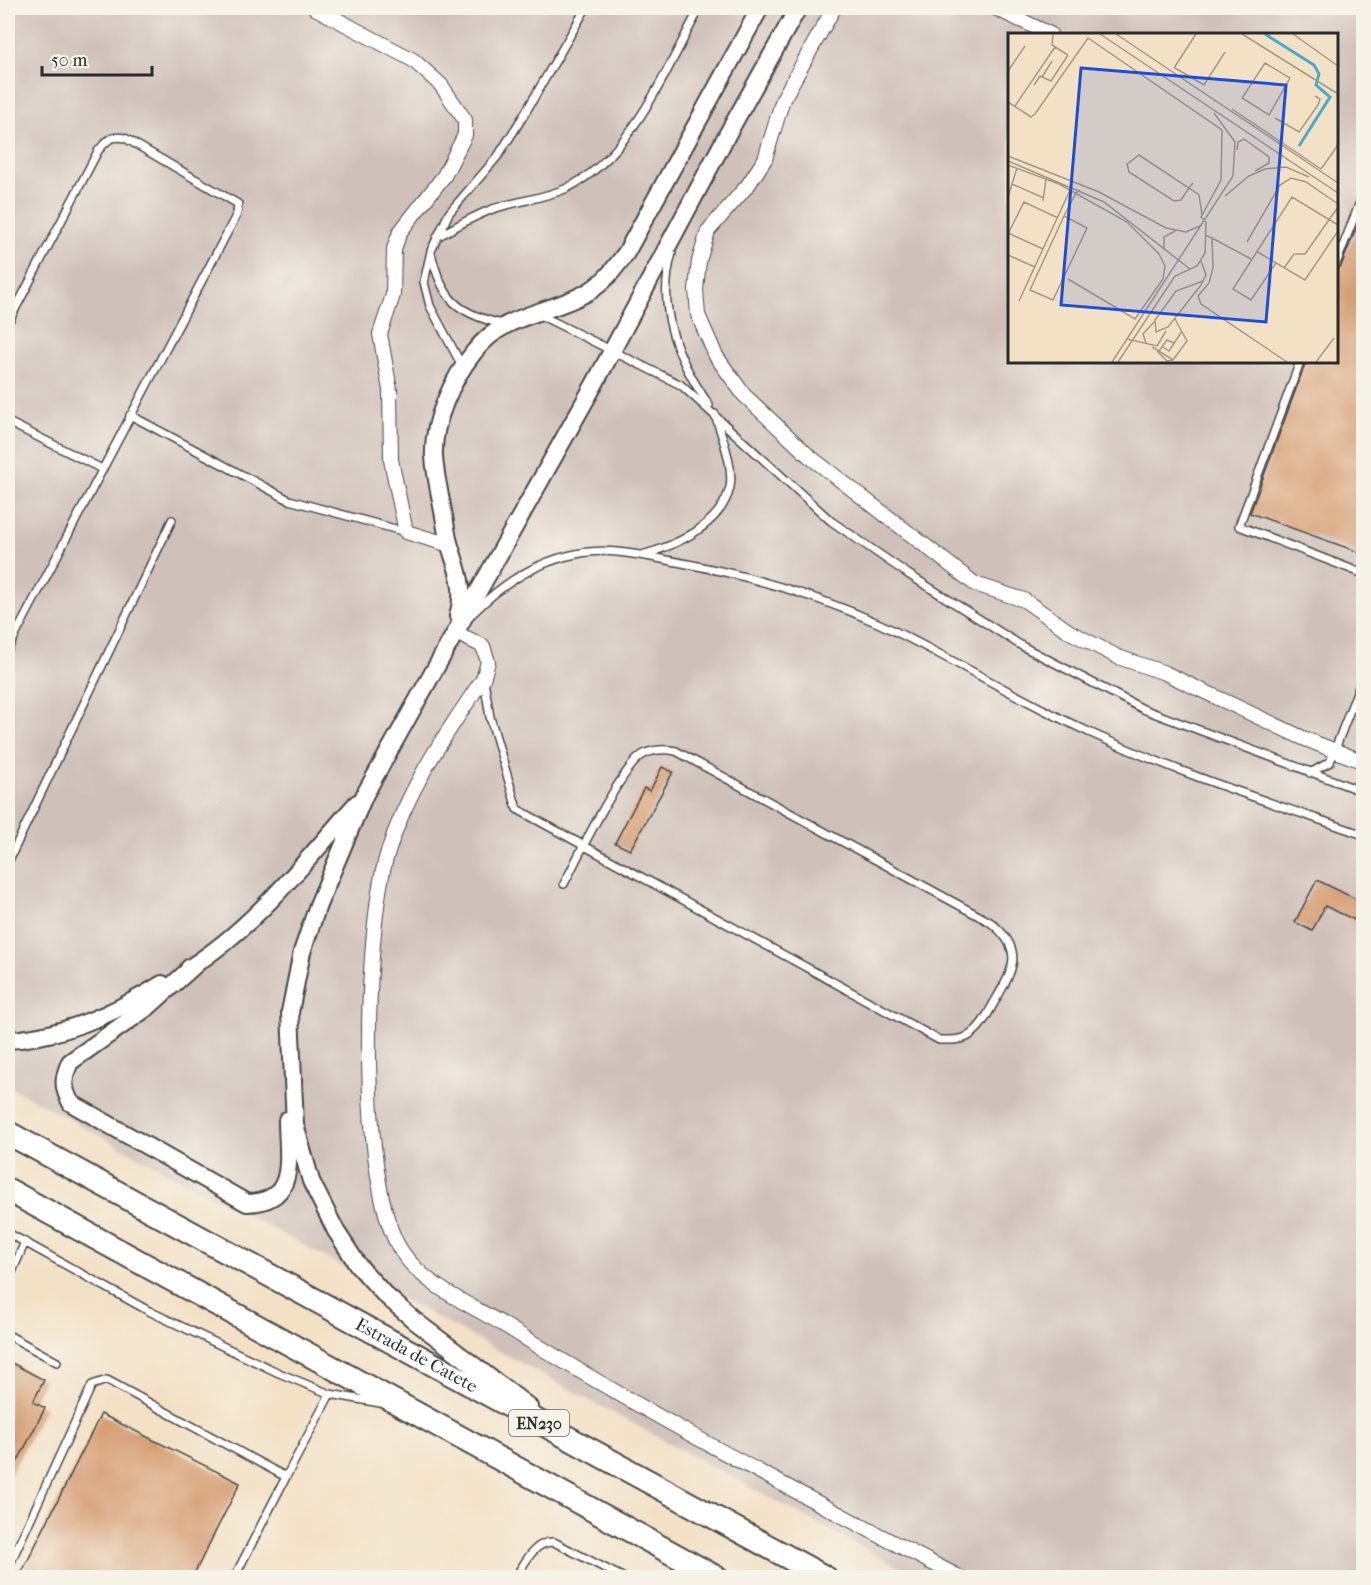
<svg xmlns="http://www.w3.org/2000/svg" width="1371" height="1585" font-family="'IM FELL French Canon',serif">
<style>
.industrial{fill:#cfc1ba;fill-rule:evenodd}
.building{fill:#d69e73}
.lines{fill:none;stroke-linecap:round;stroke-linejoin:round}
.service-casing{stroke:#494642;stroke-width:10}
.minor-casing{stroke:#494642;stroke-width:16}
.tertiary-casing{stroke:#494642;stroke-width:20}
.trunk-casing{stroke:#494642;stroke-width:26}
.service{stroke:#fff;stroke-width:7}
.minor{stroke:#fff;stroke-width:14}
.tertiary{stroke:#fff;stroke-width:16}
.trunk{stroke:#fff;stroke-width:22}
.labels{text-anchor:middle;stroke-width:6;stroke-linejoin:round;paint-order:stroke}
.shield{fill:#f7f3e8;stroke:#686764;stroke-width:1.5}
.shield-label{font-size:16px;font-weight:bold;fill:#2b2b2b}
.street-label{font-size:18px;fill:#2b2b2b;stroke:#f7f3e8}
.inset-river{fill:none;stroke:#4baaca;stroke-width:3}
.inset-road{fill:none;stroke:#a39888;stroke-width:1.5}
.view{fill:#1d4ed8;fill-opacity:0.15;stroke:#1d4ed8;stroke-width:3}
.inset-edge{fill:none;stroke:#2b2b2b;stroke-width:3}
</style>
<rect width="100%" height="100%" fill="#f7f3e8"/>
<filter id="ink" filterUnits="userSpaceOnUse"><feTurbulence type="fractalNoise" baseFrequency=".0167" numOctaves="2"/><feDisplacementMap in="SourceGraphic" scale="12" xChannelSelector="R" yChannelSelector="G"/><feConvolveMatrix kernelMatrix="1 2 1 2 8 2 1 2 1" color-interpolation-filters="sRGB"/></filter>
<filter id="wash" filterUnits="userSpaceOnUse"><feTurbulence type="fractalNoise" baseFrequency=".008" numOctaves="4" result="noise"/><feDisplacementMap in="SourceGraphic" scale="24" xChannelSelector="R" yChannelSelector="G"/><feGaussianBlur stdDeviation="1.35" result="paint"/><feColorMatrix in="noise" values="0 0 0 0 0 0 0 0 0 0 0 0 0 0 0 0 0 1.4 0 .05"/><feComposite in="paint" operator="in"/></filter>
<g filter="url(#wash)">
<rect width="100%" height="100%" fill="#f3e1c6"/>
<path class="industrial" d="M 8,8 L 1363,8 L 1363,1577 L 917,1577 L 8,1086 ZM 1010,34 L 1336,34 L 1336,362 L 1010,362 Z"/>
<g id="blocks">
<path class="building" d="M 1364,209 L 1364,554 L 1250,513 L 1306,362 L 1336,362 L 1336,270 L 1341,266 Z
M 662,767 L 673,772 L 630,850 L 615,843 L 644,788 L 650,791 Z
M 1317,880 L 1364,903 L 1357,921 L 1325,906 L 1312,931 L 1295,922 Z
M 8,1361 L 44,1380 L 33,1402 L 45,1408 L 8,1480 Z
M 101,1414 L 240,1483 L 192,1578 L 19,1578 Z"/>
</g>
</g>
<g filter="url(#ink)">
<use href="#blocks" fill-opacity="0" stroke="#494642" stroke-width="1.5"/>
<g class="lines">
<g class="service-casing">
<path id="service" d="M 437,237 C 455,227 472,217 490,210 C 515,201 541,199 565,189 C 631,159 667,67 700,8
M 431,253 C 442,299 456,313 502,324
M 672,253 C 656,309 677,359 709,405
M 1336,264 L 1364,192
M 540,315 L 681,385 L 831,521 L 908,574 L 1022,646 L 1143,709 L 1364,792
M 8,323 L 98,151 C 107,140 111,135 125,138 L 238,204 L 237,214 L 8,649
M 1300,362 L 1239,526 L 1364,574
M 462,366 L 430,306 L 424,282 L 431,251 L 449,213 L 498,156 L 524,115 L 586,8
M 130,415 L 289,500 L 406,532
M 8,422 L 102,469
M 642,555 C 675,546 722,525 730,487 C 734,465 721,435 715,414
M 473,613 C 502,584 535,562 576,554 C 607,547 641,555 672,561 C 743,574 814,594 880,624 C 952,658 1019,700 1091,733 C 1180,774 1272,803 1364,835
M 484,680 L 490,717 L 517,809 L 939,1040 C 950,1040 961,1041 970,1035 C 982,1027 988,1013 995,1001 C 1014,969 1025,949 990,922 L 676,751 C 665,749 655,749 644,754 C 622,765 578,857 564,884
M 1310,773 L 1330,762 L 1364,674
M 8,862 L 172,520
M 8,1233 L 149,1311 L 279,1373 L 330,1394 L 380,1403
M 8,1281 L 25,1242
M 8,1335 L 57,1362
M 286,1477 L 330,1394
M 8,1568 L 92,1385 L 107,1380 L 286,1477 L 234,1578
M 515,1578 C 525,1563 534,1541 554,1542 L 624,1578"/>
</g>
<g class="minor-casing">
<path id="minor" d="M 315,8 L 413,60 L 441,85 L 465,120 L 465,135 L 444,176 L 400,232 L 394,249 L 393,295 L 380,334 L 390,390 L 391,460 L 406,532 L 450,545
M 834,8 L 783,99 L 765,159 L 748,185 L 708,231 L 699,261 L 696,289 L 698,315 L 716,356 L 744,395 L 809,456 L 975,584 L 1024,600 L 1070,632 L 1118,657 L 1165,673 L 1305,739 L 1364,762
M 995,8 L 1050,34
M 454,632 L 483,646 L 488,662 L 483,679 C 445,735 407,789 387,855 C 364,932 357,1186 402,1252 C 425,1287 474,1306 509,1328 C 655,1419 808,1498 961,1578"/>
</g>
<g class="tertiary-casing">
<path id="tertiary" d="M 458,616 C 466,590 458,571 450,546 C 446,534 445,519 442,506 C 439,490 435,473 434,457 C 432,422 453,378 474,352 C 505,312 548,315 588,292 C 605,282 615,268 626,253 L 760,8
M 197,963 L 148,1007 L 70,1062 C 63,1078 62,1087 71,1103 L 247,1203 C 299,1202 287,1157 287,1120
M 189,968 C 255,927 306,860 357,803
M 8,1040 C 62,1037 117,1012 162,984
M 529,1407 L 415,1321 L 384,1294 L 358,1265 L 336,1231 L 311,1181 L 295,1125 L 290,1012 L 302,952 L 318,905 L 365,794 L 595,383 L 727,135 L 798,8"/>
</g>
<g class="trunk-casing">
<g id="trunk">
<path id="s1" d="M 8,1133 L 826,1578"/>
<path d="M 8,1190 L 717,1578"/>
</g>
</g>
<use href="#service" class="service"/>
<use href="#minor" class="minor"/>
<use href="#tertiary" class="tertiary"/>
<use href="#trunk" class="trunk"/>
</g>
</g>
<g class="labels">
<rect class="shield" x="509" y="1410" width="60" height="26" rx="4.5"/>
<g class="shield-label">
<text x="539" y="1429">EN230</text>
</g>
<g class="street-label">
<text dy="6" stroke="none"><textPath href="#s1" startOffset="465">Estrada de Catete</textPath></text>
</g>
</g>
<g transform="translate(1008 33)">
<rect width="330" height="330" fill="#f3e1c6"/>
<path class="inset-river" d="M 257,1 L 306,32 L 311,41 L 308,52 L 322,64 L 291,113"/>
<path class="inset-road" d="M 45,1 L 44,12 L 60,22M 92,1 L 330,160M 108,1 L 330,150M 234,1 L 330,61M 285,1 L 330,33M 257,30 L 282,45 L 261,82 L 234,65 ZM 166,35 L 188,1M 167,35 L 196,52 L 217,19M 0,38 L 17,13M 34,44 L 44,28M 26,52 L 32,43 L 43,48 L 60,22M 0,69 L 23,84 L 27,81 L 80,5 L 214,97 L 213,147 L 193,184 L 198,189 L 197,220 L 189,233 L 167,243 L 110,329M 7,73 L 47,14M 224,76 L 313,136M 267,85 L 291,99 L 310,72 L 312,66 L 307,63M 229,117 L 230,109 L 236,106 L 261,124 L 261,130 L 247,138M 0,123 L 91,159 L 158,195 L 178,199 L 194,192M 0,128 L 96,169 L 182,236M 0,132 L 51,151 L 119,189 L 151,221 L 157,233 L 155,246 L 127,286 L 60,246M 313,136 L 330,112M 185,150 L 181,155 L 173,167 L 166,168 L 121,139 L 119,131 L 131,122 L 181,155 L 191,162 L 194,182M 4,151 L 36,165M 217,163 L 241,143 L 257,136 L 278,134 L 301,144M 0,164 L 9,135M 35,168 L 38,146M 56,183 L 79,195 L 45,267 L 22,257 L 56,183 L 68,160 L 72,157M 0,200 L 35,216M 0,201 L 16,169 L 50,185M 197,202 L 204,205 L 205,235 L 201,250 L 190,263 L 193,271 L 279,329M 204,205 L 243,226M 239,209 L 272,152 L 283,145 L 298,149 L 330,171M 156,217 L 156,204 L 167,198M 248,218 L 297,247 L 330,198M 0,222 L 27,234M 193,228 L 198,242 L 193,252 L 160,294 L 148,299 L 147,287 L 168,258 L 195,248M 268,230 L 243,267 L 225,256 L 284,164 L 330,192M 276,235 L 286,221 L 297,221 L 330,174M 11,268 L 63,155M 119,306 L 149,313 L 158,298M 138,310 L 135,301 L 146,289M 144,314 L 151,318 L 159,307 L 166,310M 155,314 L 161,318 L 174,298M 149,318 L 159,328 L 165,327M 151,318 L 165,327 L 179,308 L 167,286M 104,329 L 225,143 L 227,109 L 206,80M 308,329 L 326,305"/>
<path class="view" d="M 73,35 L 278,52 L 258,289 L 53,272 Z"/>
<rect width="330" height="330" class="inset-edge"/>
</g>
<rect width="1371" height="1585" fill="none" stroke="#f7f3e8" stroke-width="30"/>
<path d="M42 66v9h110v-9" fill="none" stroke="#2b2b2b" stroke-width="3"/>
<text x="51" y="66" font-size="18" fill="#2b2b2b" stroke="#f7f3e8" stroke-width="4.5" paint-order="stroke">50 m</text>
</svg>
